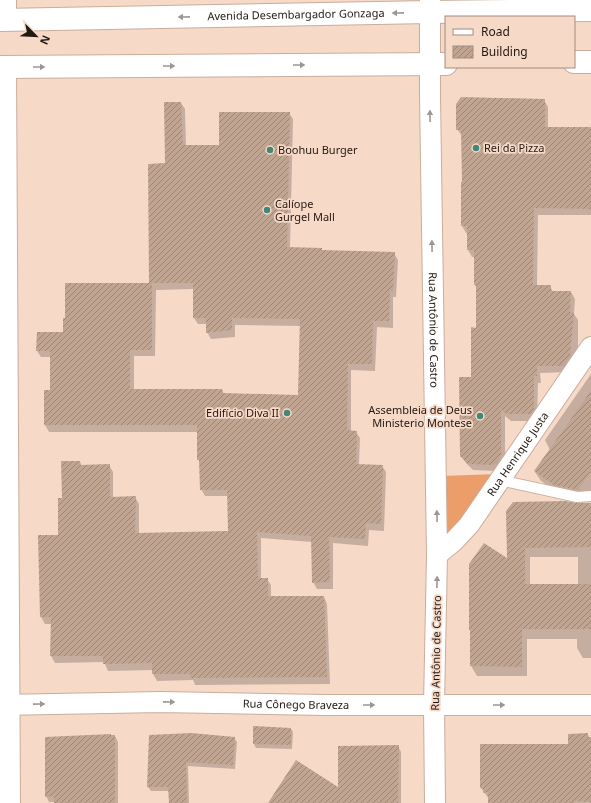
<svg xmlns="http://www.w3.org/2000/svg" width="591" height="803" font-family="'Noto Sans',sans-serif">
<style>
.park{fill:#eb9d6a}
.shadow{fill:#0003;fill-rule:evenodd}
.building{fill:url(#building-hatch);fill-rule:evenodd}
.lines{fill:none;stroke-linecap:round;stroke-linejoin:round}
.service-casing{stroke:#caad9c;stroke-width:12}
.minor-casing{stroke:#caad9c;stroke-width:22}
.primary-casing{stroke:#caad9c;stroke-width:24}
.service{stroke:#fff;stroke-width:10}
.minor{stroke:#fff;stroke-width:20}
.primary{stroke:#fff;stroke-width:22}
.oneway{fill:#9c9794}
.poi-dot{fill:#458677;stroke:#f7d9c7;stroke-width:1.5}
.labels{text-anchor:middle;stroke-width:3.5;stroke-linejoin:round;paint-order:stroke}
.street-label{font-size:11px;fill:#221812;stroke:#f7d9c7}
.poi-label{font-size:11px;fill:#221812;stroke:#f7d9c7;text-anchor:start}
</style>
<defs>
<pattern id="building-hatch" width="6" height="6" patternUnits="userSpaceOnUse"><rect width="6" height="6" fill="#c1a593"/><path d="M-1 1l2-2M0 6l6-6M5 7l2-2" fill="none" stroke="#9c8577"/></pattern>
</defs>
<rect width="100%" height="100%" fill="#f7d9c7"/>
<path class="park" d="M 497,474 L 462,519 L 441,539 L 441,476 Z"/>
<path class="shadow" d="M 544,100 L 548,107 L 548,128 L 591,128 L 591,215 L 538,215 L 537,286 L 550,286 L 553,292 L 571,292 L 575,299 L 574,314 L 578,320 L 578,359 L 568,372 L 540,373 L 541,383 L 538,383 L 537,417 L 535,421 L 511,421 L 505,416 L 505,462 L 498,471 L 473,470 L 466,463 L 461,456 L 477,329 L 477,289 L 475,285 L 475,257 L 472,257 L 468,250 L 468,233 L 466,233 L 462,226 L 463,183 L 462,136 L 457,129 Z
M 181,103 L 185,109 L 186,146 L 220,146 L 289,113 L 293,119 L 290,248 L 322,251 L 394,253 L 398,260 L 396,297 L 393,297 L 393,328 L 377,327 L 375,371 L 351,370 L 351,431 L 356,432 L 360,438 L 359,465 L 382,466 L 386,472 L 384,531 L 369,530 L 368,546 L 333,543 L 333,589 L 317,589 L 313,582 L 312,542 L 261,538 L 261,579 L 267,579 L 271,585 L 271,597 L 324,597 L 327,604 L 330,684 L 195,685 L 193,680 L 157,681 L 153,674 L 153,670 L 108,671 L 104,662 L 55,663 L 51,656 L 52,624 L 45,624 L 41,617 L 59,536 L 63,499 L 80,462 L 82,466 L 109,465 L 113,472 L 113,498 L 135,497 L 139,504 L 139,534 L 229,532 L 228,496 L 205,496 L 201,489 L 200,463 L 198,459 L 198,432 L 49,432 L 45,425 L 51,391 L 51,357 L 41,357 L 37,351 L 64,333 L 150,284 L 166,164 ZM 194,289 L 194,318 L 198,324 L 207,324 L 207,332 L 211,339 L 235,337 L 235,325 L 300,326 L 299,396 L 224,394 L 222,390 L 134,390 L 134,356 L 155,356 L 156,290 Z
M 591,374 L 591,500 L 561,495 L 541,481 L 535,472 L 550,450 L 545,440 Z
M 591,503 L 591,658 L 583,658 L 577,648 L 577,639 L 527,639 L 527,676 L 477,676 L 471,666 L 470,630 L 508,560 L 577,504 ZM 530,557 L 578,557 L 578,585 L 530,585 Z
M 254,727 L 291,729 L 293,732 L 292,749 L 256,748 L 254,744 Z
M 588,734 L 589,738 L 591,738 L 591,803 L 489,803 L 489,799 L 481,788 Z
M 115,736 L 118,742 L 118,803 L 54,803 L 54,802 L 49,802 L 46,796 Z
M 150,736 L 234,738 L 237,742 L 235,769 L 188,766 L 189,803 L 170,803 L 170,791 L 151,791 L 148,787 Z
M 398,746 L 401,752 L 401,803 L 328,803 L 339,789 Z"/>
<path class="building" d="M 461,97 L 545,99 L 545,127 L 591,127 L 591,209 L 534,208 L 533,285 L 551,285 L 551,291 L 571,291 L 570,312 L 574,312 L 570,357 L 564,366 L 537,366 L 537,376 L 534,376 L 534,410 L 531,414 L 507,414 L 501,410 L 501,455 L 498,462 L 494,465 L 468,464 L 460,456 L 459,377 L 471,377 L 471,327 L 476,328 L 476,285 L 474,285 L 474,250 L 467,250 L 467,226 L 461,226 L 461,182 L 462,182 L 461,130 L 456,130 L 456,104 Z
M 164,102 L 181,102 L 183,145 L 219,145 L 219,112 L 290,112 L 287,247 L 322,248 L 322,250 L 395,252 L 393,291 L 390,291 L 389,321 L 373,321 L 372,364 L 348,364 L 347,430 L 357,431 L 356,464 L 383,465 L 381,524 L 366,523 L 365,539 L 329,537 L 330,582 L 312,583 L 311,536 L 257,532 L 258,578 L 268,578 L 268,596 L 324,596 L 327,677 L 190,678 L 190,674 L 152,674 L 152,663 L 103,664 L 103,656 L 50,656 L 51,617 L 40,617 L 38,535 L 58,535 L 58,498 L 62,498 L 61,461 L 80,461 L 80,465 L 110,464 L 110,497 L 136,496 L 135,533 L 228,531 L 227,490 L 200,490 L 199,460 L 197,460 L 197,425 L 44,425 L 44,390 L 50,390 L 50,351 L 36,351 L 37,332 L 63,332 L 63,318 L 65,318 L 65,283 L 149,283 L 148,164 L 165,163 ZM 152,283 L 193,283 L 193,318 L 206,318 L 206,333 L 232,330 L 232,318 L 300,319 L 298,395 L 223,393 L 222,389 L 130,389 L 130,350 L 152,350 Z
M 591,391 L 591,471 L 578,490 L 554,485 L 534,471 Z
M 565,501 L 577,503 L 591,503 L 591,547 L 525,548 L 525,584 L 591,584 L 591,629 L 522,629 L 522,667 L 470,666 L 470,630 L 469,630 L 469,564 L 484,543 L 507,558 L 506,511 L 513,502 Z
M 253,726 L 291,728 L 291,745 L 253,744 Z
M 191,733 L 235,737 L 233,765 L 186,762 L 187,803 L 169,803 L 168,787 L 147,787 L 149,735 Z
M 588,733 L 588,737 L 591,737 L 591,802 L 574,801 L 574,803 L 488,803 L 488,792 L 483,793 L 483,789 L 480,788 L 480,744 L 568,744 L 568,734 Z
M 111,734 L 111,735 L 115,735 L 115,803 L 54,803 L 54,796 L 45,797 L 45,737 Z
M 399,745 L 398,803 L 268,803 L 296,760 L 338,787 L 338,746 Z"/>
<g class="lines">
<g class="service-casing">
<path id="service" d="M 499,480 L 577,497 L 591,496"/>
</g>
<g class="minor-casing">
<g id="minor">
<path d="M 6,0 L 6,20"/>
<path id="s1" d="M 430,0 L 430,97 L 437,555 L 434,705 L 435,803"/>
<path d="M 6,67 L 10,803"/>
<path id="s2" d="M 437,555 L 454,541 L 469,525 L 591,347"/>
<path id="s3" d="M 0,705 L 161,702 L 324,705 L 591,705"/>
</g>
</g>
<g class="primary-casing">
<g id="primary">
<path id="s4" d="M 0,20 L 430,12 L 591,10"/>
<path d="M 574,62 L 591,62"/>
<path d="M 0,67 L 446,64"/>
</g>
</g>
<use href="#service" class="service"/>
<use href="#minor" class="minor"/>
<use href="#primary" class="primary"/>
</g>
<defs><path id="oneway-solid" d="M-6-.8H1V-3.2L6.5 0L1 3.2V.8H-6Z"/></defs>
<g class="oneway">
<use href="#oneway-solid" transform="translate(398 13) rotate(179)"/>
<use href="#oneway-solid" transform="translate(184 17) rotate(179)"/>
<use href="#oneway-solid" transform="translate(299 65)"/>
<use href="#oneway-solid" transform="translate(169 66)"/>
<use href="#oneway-solid" transform="translate(39 67)"/>
<use href="#oneway-solid" transform="translate(430 116) rotate(-91)"/>
<use href="#oneway-solid" transform="translate(432 246) rotate(-91)"/>
<use href="#oneway-solid" transform="translate(437 516) rotate(-91)"/>
<use href="#oneway-solid" transform="translate(437 582) rotate(-89)"/>
<use href="#oneway-solid" transform="translate(169 702) rotate(1)"/>
<use href="#oneway-solid" transform="translate(39 704) rotate(-1)"/>
<use href="#oneway-solid" transform="translate(369 705)"/>
<use href="#oneway-solid" transform="translate(499 705)"/>
</g>
<g class="poi-dot">
<circle cx="476" cy="148" r="4"/>
<circle cx="270" cy="150" r="4"/>
<circle cx="267" cy="210" r="4"/>
<circle cx="287" cy="413" r="4"/>
<circle cx="480" cy="416" r="4"/>
</g>
<g class="labels">
<g class="street-label">
<text dy="4" stroke="none"><textPath href="#s4" startOffset="296">Avenida Desembargador Gonzaga</textPath></text>
<text dy="4" stroke="none"><textPath href="#s1" startOffset="330">Rua Antônio de Castro</textPath></text>
<text dy="4" stroke="none"><textPath href="#s2" startOffset="130">Rua Henrique Justa</textPath></text>
<text transform="translate(436 653) rotate(-89)" y="4">Rua Antônio de Castro</text>
<text dy="4" stroke="none"><textPath href="#s3" startOffset="296">Rua Cônego Braveza</textPath></text>
</g>
<g class="poi-label">
<text x="484" y="152">Rei da Pizza</text>
<text x="278" y="154">Boohuu Burger</text>
<text x="275" y="208">Calíope<tspan x="275" dy="13">Gurgel Mall</tspan></text>
<text x="472" y="414" text-anchor="end">Assembleia de Deus<tspan x="472" dy="13">Ministerio Montese</tspan></text>
<text x="279" y="417" text-anchor="end">Edifício Diva II</text>
</g>
</g>
<rect x="445" y="16" width="130" height="52" fill="#f7d9c7" stroke="#a28c7f"/>
<rect x="453" y="29" width="20" height="6" fill="#ffffff" stroke="#a28c7f"/>
<text x="481" y="36" font-size="12" fill="#221812">Road</text>
<rect x="453" y="46" width="20" height="12" fill="url(#building-hatch)" stroke="#a28c7f"/>
<text x="481" y="56" font-size="12" fill="#221812">Building</text>
<g transform="translate(36 36) rotate(114)" stroke="#f7d9c7" stroke-width="3" paint-order="stroke">
<path d="M0-3L7 15L0 10L-7 15Z" fill="#221812"/>
<text y="-6" font-size="11" font-weight="bold" text-anchor="middle" fill="#221812">N</text>
</g>
</svg>
